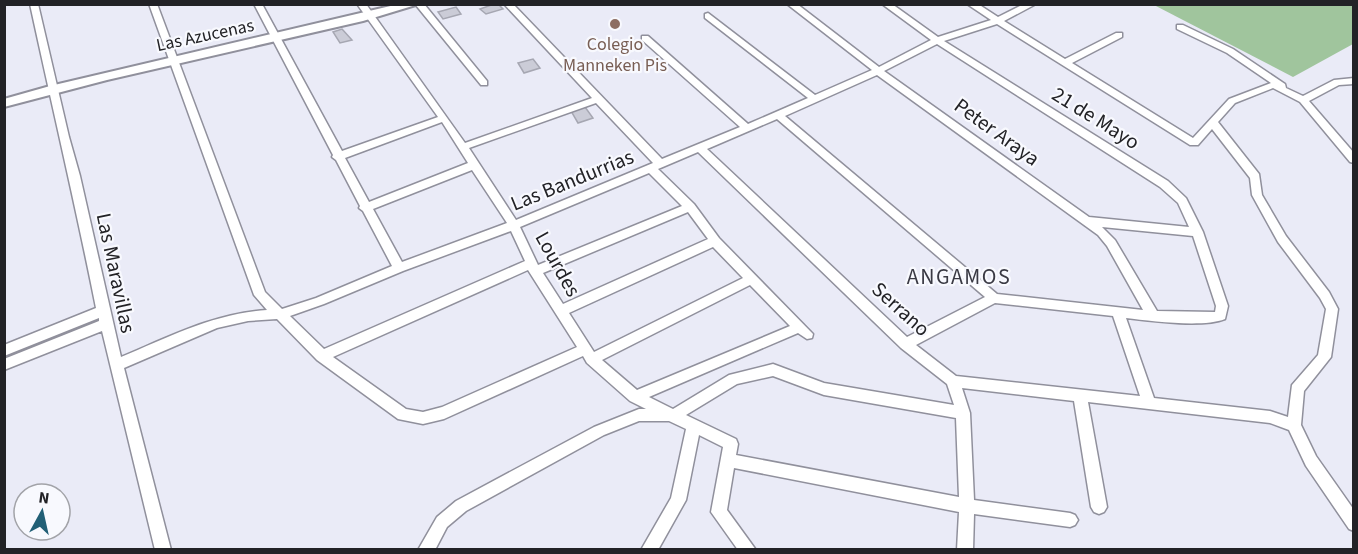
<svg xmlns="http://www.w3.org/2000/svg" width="1358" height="554" font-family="'Source Sans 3',sans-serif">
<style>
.green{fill:#a0c59d}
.building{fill:#cbccd7;stroke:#a6a7b2;stroke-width:1.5}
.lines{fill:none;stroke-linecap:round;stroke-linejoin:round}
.street-casing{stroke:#90909c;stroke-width:3}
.secondary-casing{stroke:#90909c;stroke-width:4}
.street{fill:#fff;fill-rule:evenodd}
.secondary{fill:#fff;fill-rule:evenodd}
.education-dot{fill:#8d6e63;stroke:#f8f9fe;stroke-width:2}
.labels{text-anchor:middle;stroke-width:4.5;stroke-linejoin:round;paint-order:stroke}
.far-street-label{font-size:18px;fill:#222226;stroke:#f8f9fe}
.far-education-label{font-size:18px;fill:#785e54;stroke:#f8f9fe}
.street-label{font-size:21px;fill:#222226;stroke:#f8f9fe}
.neighbourhood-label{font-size:22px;letter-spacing:1.5px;fill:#3a3a44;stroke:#f8f9fe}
</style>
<rect width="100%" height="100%" fill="#eaebf7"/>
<path class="green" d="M 1154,5 L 1353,5 L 1353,44 L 1293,77 Z"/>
<path class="building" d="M 494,4 L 498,4 L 503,9 L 486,14 L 480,9 Z
M 456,7 L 461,14 L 443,19 L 438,12 Z
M 342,29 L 352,40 L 340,43 L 333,32 Z
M 533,59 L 540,68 L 524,73 L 518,63 Z
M 585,107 L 593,118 L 578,123 L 571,111 Z"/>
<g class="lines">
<g class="street-casing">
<path id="street" d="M 30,4 L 38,4 L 69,137 L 80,176 L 121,357 C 169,337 215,313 267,310 L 254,295 L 149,4 L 157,4 L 265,292 L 282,309 L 316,298 L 392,266 L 363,211 L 359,208 L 360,206 L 336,160 L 332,157 L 333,155 L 254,4 L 262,4 L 342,151 L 438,117 L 357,4 L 366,4 L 465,143 L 592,98 L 504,4 L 513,4 L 662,159 L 740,127 L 642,40 L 642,36 L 648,36 L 748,124 L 808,98 L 705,18 L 705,14 L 708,13 L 815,95 L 872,70 L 787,4 L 797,4 L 879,67 L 931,40 L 882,4 L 892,4 L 938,37 L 991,20 L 967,4 L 978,4 L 998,17 L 1024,4 L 1036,4 L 1004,21 L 1065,59 L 1116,33 L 1122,33 L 1122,37 L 1072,63 L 1193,138 L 1229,99 L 1271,83 L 1227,53 L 1177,29 L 1177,25 L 1183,25 L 1233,49 L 1285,84 L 1286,88 L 1303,96 L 1334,80 L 1354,78 L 1354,84 L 1339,85 L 1309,101 L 1354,153 L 1354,163 L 1350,162 L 1300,102 L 1273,88 L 1235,103 L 1218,122 L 1259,174 L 1262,195 L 1286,236 L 1329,292 L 1338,309 L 1331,357 L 1304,391 L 1301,425 L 1316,456 L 1354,510 L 1354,531 L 1349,529 L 1306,466 L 1289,430 L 1270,423 L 1088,402 L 1107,507 L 1104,512 L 1099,514 L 1094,512 L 1091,507 L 1074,401 L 962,388 L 970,413 L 974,500 L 1070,513 L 1075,515 L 1078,520 L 1075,525 L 1070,527 L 974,514 L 973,550 L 957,550 L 959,512 L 734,468 L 727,510 L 756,550 L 738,550 L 711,512 L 723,447 L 699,435 L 686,500 L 658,550 L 641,550 L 671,498 L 686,429 L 669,421 L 639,421 L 604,435 L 466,511 L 447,527 L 435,550 L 418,550 L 437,517 L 456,501 L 594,427 L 639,409 L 646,409 L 630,401 L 587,363 L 583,356 L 444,419 L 423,424 L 398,419 L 317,360 L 277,319 L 248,321 L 217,328 L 124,368 L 171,550 L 155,550 L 102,331 L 4,370 L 4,359 L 99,321 L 99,318 L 4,356 L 4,345 L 96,308 C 76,207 52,106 30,4 ZM 997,24 L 1190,145 L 1198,145 L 1212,129 L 1250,178 L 1252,195 L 1278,242 L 1320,298 L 1326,309 L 1318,355 L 1292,385 L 1288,417 L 1270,411 L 1154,398 L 1126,318 C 1151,321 1203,328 1225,319 L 1228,306 L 1203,232 L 1186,198 L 1168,181 L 944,41 ZM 937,44 L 1160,187 L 1178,203 L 1189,227 L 1089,217 L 884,71 ZM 877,75 L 1098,235 L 1107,246 L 1143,310 L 997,294 L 785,116 ZM 596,103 L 653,163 L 516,220 L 469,148 ZM 777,119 L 985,297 L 907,337 L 707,149 ZM 442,122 L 468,163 L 369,202 L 345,158 ZM 698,152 L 901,348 L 947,384 L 954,405 L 824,383 L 773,364 L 729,375 L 673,409 L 649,397 L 798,333 L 807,339 L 812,338 L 813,334 L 719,238 L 694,204 L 658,169 ZM 472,170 L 507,223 L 402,262 L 373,209 ZM 649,173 L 682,206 L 538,265 L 520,227 ZM 688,212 L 708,239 L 563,304 L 543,273 ZM 1102,227 L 1193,236 L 1216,306 L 1215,312 L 1157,311 L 1115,240 ZM 511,231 L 525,261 L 324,349 L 290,316 L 324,304 L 403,271 ZM 713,247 L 743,278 L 594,352 L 569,313 ZM 528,270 L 577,347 L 442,407 L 423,412 L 406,409 L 333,357 ZM 750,285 L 790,326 L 637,390 L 602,360 ZM 995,303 L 1113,316 L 1140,396 L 956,376 L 916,345 ZM 773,376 L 824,395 L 956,418 L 959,497 L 736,455 L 738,444 L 736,439 L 686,415 L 737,384 Z
M 415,4 L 424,4 L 487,81 L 487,85 L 481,85 Z"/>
</g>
<g class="secondary-casing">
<path id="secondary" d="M 399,4 L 419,4 L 363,21 L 107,80 L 4,107 L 4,99 L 50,86 Z"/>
</g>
<use href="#street" class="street"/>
<use href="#secondary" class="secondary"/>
</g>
<circle class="education-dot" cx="615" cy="24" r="6"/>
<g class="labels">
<g class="far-street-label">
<text transform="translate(205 35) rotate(-12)" y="6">Las Azucenas</text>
</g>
<g class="far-education-label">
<text x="615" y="50">Colegio<tspan x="615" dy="21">Manneken Pis</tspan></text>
</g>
<g class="street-label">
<text transform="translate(1096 118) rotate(32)" y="7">21 de Mayo</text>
<text transform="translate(997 132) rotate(36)" y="7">Peter Araya</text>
<text transform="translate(572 180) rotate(-22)" y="7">Las Bandurrias</text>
<text transform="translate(558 264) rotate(61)" y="7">Lourdes</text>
<text transform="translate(116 273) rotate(78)" y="7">Las Maravillas</text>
<text transform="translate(901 309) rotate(42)" y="7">Serrano</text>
</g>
<g class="neighbourhood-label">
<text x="959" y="284">ANGAMOS</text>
</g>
</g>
<rect width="1358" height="554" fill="none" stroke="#222226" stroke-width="12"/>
<g transform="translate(42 512) rotate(8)"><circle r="28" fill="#f8f9fe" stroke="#a2a3a8" stroke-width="1.5"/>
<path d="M0-4.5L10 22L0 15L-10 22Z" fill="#215f76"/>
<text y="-9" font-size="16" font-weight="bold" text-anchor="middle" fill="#222226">N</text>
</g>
</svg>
